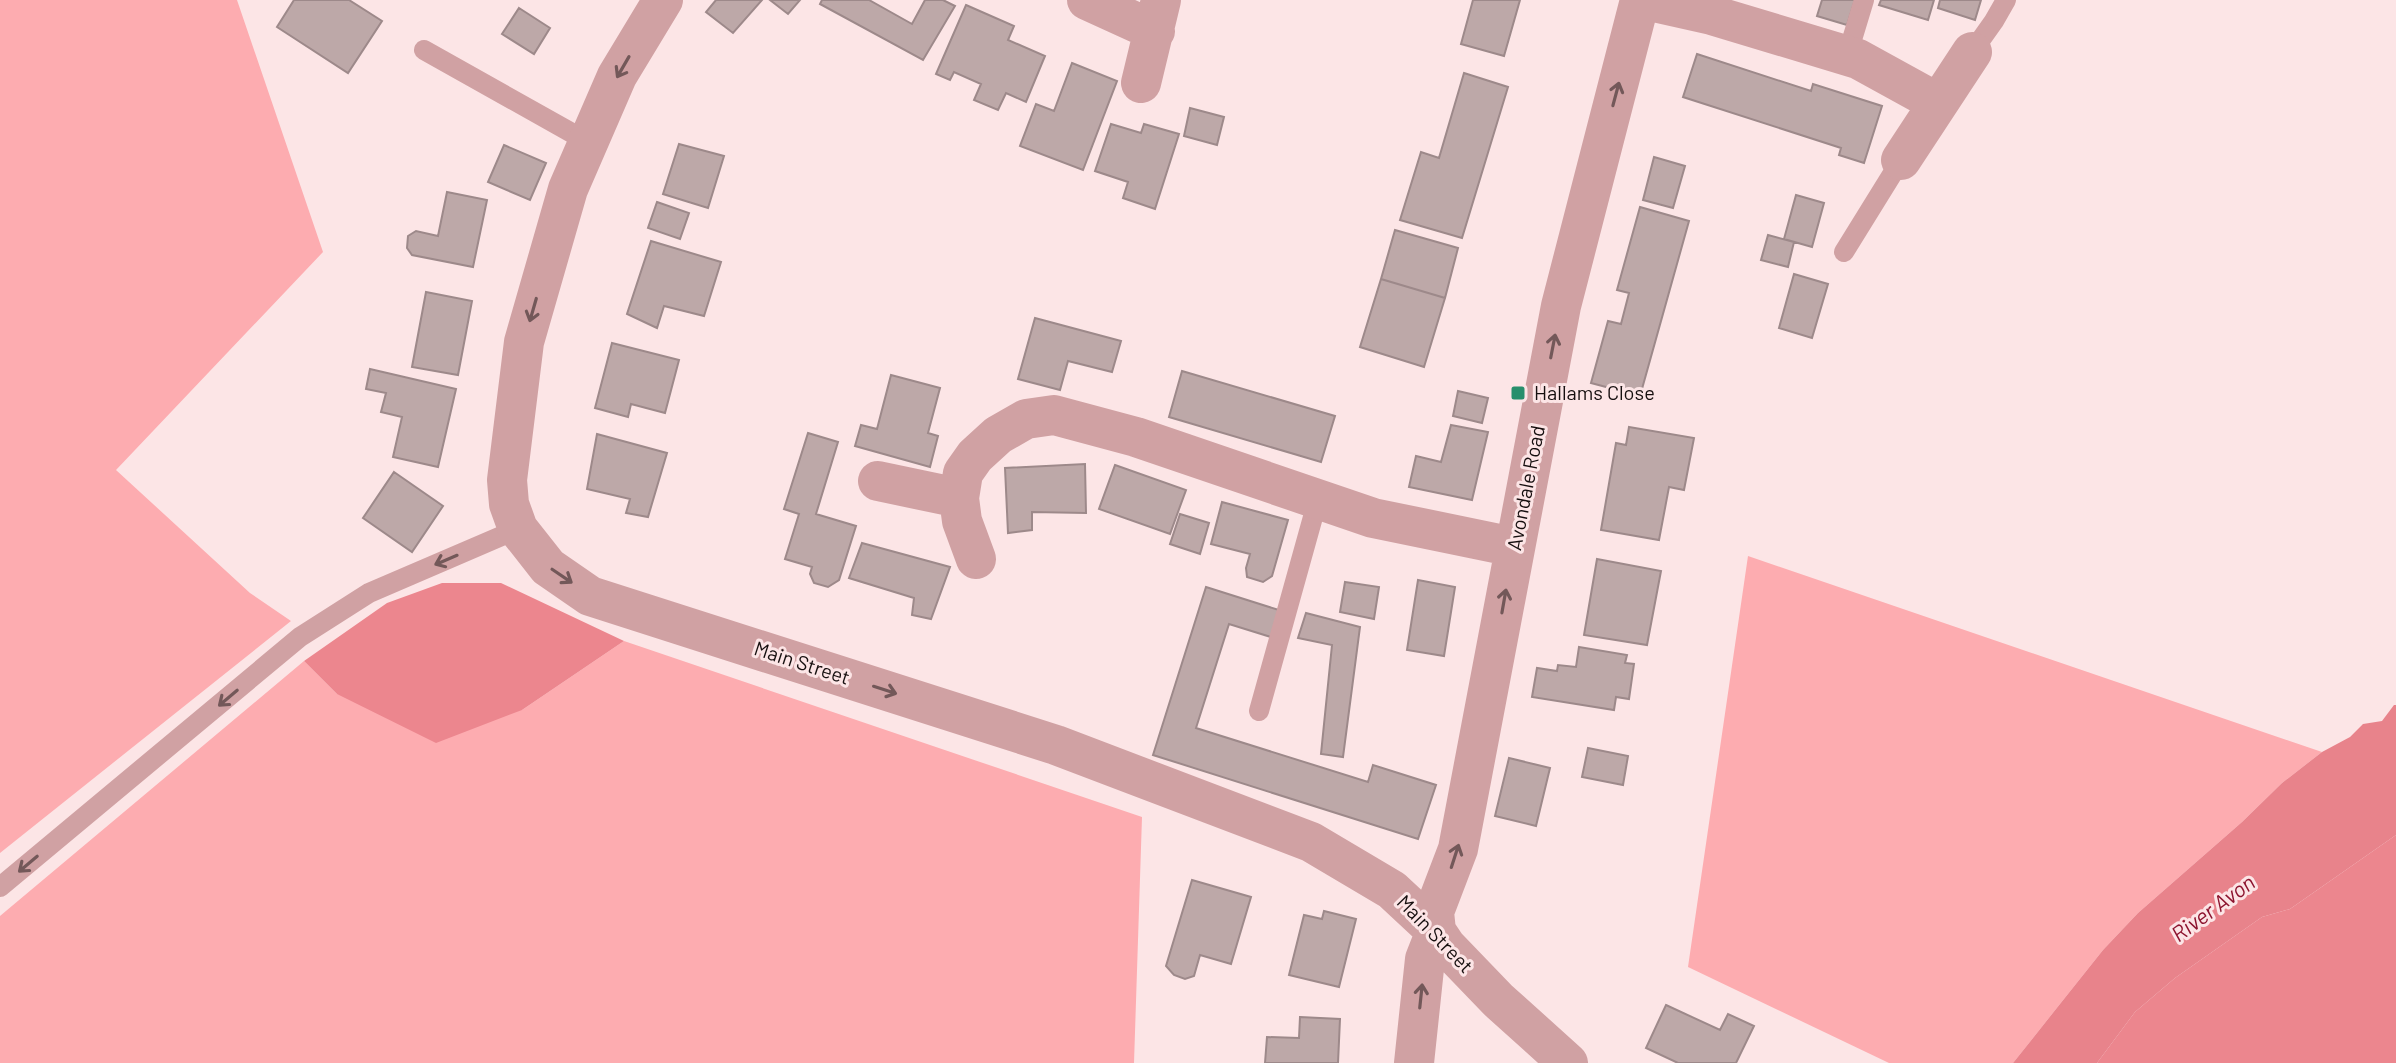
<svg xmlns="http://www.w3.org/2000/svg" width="2396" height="1063" font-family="Barlow,sans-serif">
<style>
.green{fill:#fdacb0}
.forest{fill:#ec868e}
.water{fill:#e8838b}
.building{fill:#bda8a8;stroke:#9d898a;stroke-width:2}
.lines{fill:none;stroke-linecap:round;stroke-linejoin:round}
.service{stroke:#d0a1a3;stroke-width:20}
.minor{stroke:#d0a1a3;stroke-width:40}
.oneway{stroke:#735859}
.poi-dot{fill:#278f6c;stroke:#fce5e6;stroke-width:3}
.labels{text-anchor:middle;stroke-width:6;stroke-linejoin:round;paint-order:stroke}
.poi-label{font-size:20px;fill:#160f0f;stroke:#fce5e6;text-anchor:start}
.street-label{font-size:20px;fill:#160f0f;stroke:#fce5e6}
.water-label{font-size:22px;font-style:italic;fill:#8d142f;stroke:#fce5e6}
</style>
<rect width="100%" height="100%" fill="#fce5e6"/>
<path class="green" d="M 0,0 L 237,0 L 323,252 L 116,470 L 250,593 L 291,621 L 0,853 Z
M 1748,556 L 2322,752 L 2282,783 L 2242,822 L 2138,913 L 2103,950 L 2013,1063 L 1889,1063 L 1688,967 Z
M 624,641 L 1142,817 L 1134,1063 L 0,1063 L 0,916 L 304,661 L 337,694 L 522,710 Z"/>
<path class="forest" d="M 442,583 L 501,583 L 624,641 L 522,710 L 436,743 L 337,694 L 304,661 L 387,603 Z
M 2396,835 L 2396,1063 L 2097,1063 L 2135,1012 L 2175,978 L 2262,917 L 2290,909 Z"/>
<path class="water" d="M 2394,705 L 2396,705 L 2396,835 L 2290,909 L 2262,917 L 2175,978 L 2135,1012 L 2097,1063 L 2013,1063 L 2103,950 L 2138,913 L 2242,822 L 2282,783 L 2322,752 L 2350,737 L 2363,724 L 2382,721 Z"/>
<path class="building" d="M 294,0 L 349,0 L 382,21 L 348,73 L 277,27 Z
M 716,0 L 762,0 L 733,33 L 706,12 Z
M 770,0 L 800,0 L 788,14 Z
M 822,0 L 869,0 L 912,24 L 925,0 L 943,0 L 955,6 L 923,60 L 820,4 Z
M 1473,0 L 1520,0 L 1504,56 L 1461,44 Z
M 1822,0 L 1855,0 L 1847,25 L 1817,16 Z
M 1881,0 L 1934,0 L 1928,20 L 1879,5 Z
M 1940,0 L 1981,0 L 1975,20 L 1938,8 Z
M 966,5 L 1014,26 L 1008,40 L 1045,56 L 1026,102 L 1006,93 L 998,110 L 974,100 L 981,84 L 954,72 L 950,80 L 936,74 Z
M 519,8 L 550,28 L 534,54 L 502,34 Z
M 1697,54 L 1811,91 L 1813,84 L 1882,106 L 1864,163 L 1839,155 L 1841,148 L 1683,97 Z
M 1072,63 L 1117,81 L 1083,170 L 1020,146 L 1036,104 L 1054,111 Z
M 1464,73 L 1508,87 L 1462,238 L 1400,220 L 1421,152 L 1439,158 Z
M 1190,108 L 1224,117 L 1217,145 L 1184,136 Z
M 1111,124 L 1141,133 L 1144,124 L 1179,134 L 1155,209 L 1123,198 L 1128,182 L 1095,171 Z
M 679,144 L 724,156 L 708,208 L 663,194 Z
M 504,145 L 546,163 L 530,200 L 488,182 Z
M 1654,157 L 1685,166 L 1673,208 L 1643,200 Z
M 447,192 L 487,200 L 473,267 L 412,255 L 407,248 L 408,236 L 416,231 L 438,236 Z
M 1796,195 L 1824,203 L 1812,247 L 1784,239 Z
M 657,202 L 689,213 L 680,239 L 648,228 Z
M 1640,207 L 1689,221 L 1640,396 L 1591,383 L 1608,321 L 1621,324 L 1629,293 L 1617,290 Z
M 1395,230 L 1458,248 L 1445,298 L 1381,279 Z
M 1768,235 L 1794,242 L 1788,267 L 1761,260 Z
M 651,241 L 721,262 L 704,316 L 664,306 L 657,328 L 627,314 Z
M 1794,274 L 1828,284 L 1812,338 L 1779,328 Z
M 1381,279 L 1445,298 L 1424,367 L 1360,347 Z
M 426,292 L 472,301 L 458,375 L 412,367 Z
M 1035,318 L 1121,341 L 1112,372 L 1068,361 L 1060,390 L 1018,379 Z
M 612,343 L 679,360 L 665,413 L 631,404 L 628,417 L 595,408 Z
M 370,369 L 456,389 L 438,467 L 393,457 L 402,417 L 381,412 L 386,393 L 366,389 Z
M 1182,371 L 1335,416 L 1321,462 L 1169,417 Z
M 891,375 L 940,388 L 928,433 L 938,436 L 930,467 L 855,446 L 861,425 L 877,429 Z
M 1458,391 L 1488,398 L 1482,423 L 1453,416 Z
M 1451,425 L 1488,432 L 1472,500 L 1409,487 L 1416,456 L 1441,462 Z
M 1629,427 L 1694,438 L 1684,490 L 1669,487 L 1659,540 L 1601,530 L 1616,443 L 1626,445 Z
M 808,433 L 838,442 L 816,514 L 856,526 L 839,580 L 828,587 L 814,583 L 810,574 L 812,567 L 785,559 L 799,514 L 784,509 Z
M 597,434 L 667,453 L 648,517 L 626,513 L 630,499 L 587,489 Z
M 1085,464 L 1086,513 L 1032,512 L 1032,530 L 1008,533 L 1005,468 Z
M 1115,465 L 1186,490 L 1170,534 L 1099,509 Z
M 394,472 L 443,506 L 412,552 L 363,518 Z
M 1222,502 L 1288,520 L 1272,576 L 1263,582 L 1247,577 L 1246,568 L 1250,554 L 1211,544 Z
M 1180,514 L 1209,523 L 1200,554 L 1170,544 Z
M 862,543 L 950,567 L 931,619 L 912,615 L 914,598 L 849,578 Z
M 1597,559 L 1661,571 L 1647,645 L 1584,635 Z
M 1418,580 L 1455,587 L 1444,656 L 1407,650 Z
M 1345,582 L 1379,587 L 1374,619 L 1340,612 Z
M 1206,587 L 1282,611 L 1274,638 L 1229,624 L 1196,728 L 1368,782 L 1373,765 L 1436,785 L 1418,839 L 1153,755 Z
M 1306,613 L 1360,627 L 1343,757 L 1321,754 L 1332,645 L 1298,638 Z
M 1579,647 L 1627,655 L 1625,663 L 1634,664 L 1629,699 L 1616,697 L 1614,710 L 1532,697 L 1537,668 L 1557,671 L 1558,665 L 1576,667 Z
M 1588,748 L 1628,756 L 1623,785 L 1582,777 Z
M 1509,758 L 1550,768 L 1536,826 L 1495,816 Z
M 1192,880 L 1251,897 L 1231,964 L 1200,955 L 1194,976 L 1185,979 L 1174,975 L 1166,966 Z
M 1324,911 L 1356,919 L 1339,987 L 1289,975 L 1304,915 L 1322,919 Z
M 1666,1005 L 1720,1030 L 1728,1014 L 1754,1026 L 1736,1063 L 1678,1063 L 1646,1048 Z
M 1300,1017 L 1340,1019 L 1338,1063 L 1265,1063 L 1267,1037 L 1299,1038 Z"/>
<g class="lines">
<path class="service" d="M 424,50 L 588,142
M 1972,52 L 1994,21 L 2006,0
M 1847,56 L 1864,0
M 1844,252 L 1901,160
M 1259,711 L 1318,499
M 0,887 L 300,637 L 369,593 L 518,529"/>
<path class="minor" d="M 663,0 L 617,76 L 568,189 L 524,342 L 507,480 L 509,504 L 518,529 L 548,567 L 590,596 L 1056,745 L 1311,842 L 1392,890 L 1436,931 L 1446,946 L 1498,1000 L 1568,1063
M 1087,0 L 1155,31
M 1645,0 L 1712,15 L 1858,59 L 1938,103
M 1141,83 L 1161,0
M 1901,160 L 1972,52
M 878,481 L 959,498
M 976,559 L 962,521 L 959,498 L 963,473 L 975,456 L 998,435 L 1026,419 L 1054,415 L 1136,437 L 1373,518 L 1514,547
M 1414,1063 L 1425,959 L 1436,931 L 1434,912 L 1458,849 L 1561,306 L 1640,0"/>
</g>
<defs><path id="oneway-shaft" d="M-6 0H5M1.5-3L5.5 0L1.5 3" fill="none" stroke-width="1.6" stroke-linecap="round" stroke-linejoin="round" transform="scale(2)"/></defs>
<g class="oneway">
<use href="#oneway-shaft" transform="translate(623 67) rotate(120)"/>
<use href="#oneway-shaft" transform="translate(1616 94) rotate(-75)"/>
<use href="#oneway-shaft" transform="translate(533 310) rotate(106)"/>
<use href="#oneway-shaft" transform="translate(1553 346) rotate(-79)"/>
<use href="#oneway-shaft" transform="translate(446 560) rotate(157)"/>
<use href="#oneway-shaft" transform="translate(562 576) rotate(34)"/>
<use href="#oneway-shaft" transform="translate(1504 601) rotate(-80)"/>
<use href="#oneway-shaft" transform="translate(885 690) rotate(18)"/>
<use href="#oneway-shaft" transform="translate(228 698) rotate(140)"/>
<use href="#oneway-shaft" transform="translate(1455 856) rotate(-72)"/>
<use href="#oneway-shaft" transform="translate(28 864) rotate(140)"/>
<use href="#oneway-shaft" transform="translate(1421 996) rotate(-84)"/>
</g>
<rect class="poi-dot" x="1510" y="385" width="16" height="16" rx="4"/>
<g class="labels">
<g class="poi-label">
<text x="1534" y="400">Hallams Close</text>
</g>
<g class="street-label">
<text transform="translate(1526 488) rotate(-79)" y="7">Avondale Road</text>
<text transform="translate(802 663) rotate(18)" y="7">Main Street</text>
<text transform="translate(1435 934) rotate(46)" y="7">Main Street</text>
</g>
<g class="water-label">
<text transform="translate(2213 908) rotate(-36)" y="8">River Avon</text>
</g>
</g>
</svg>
